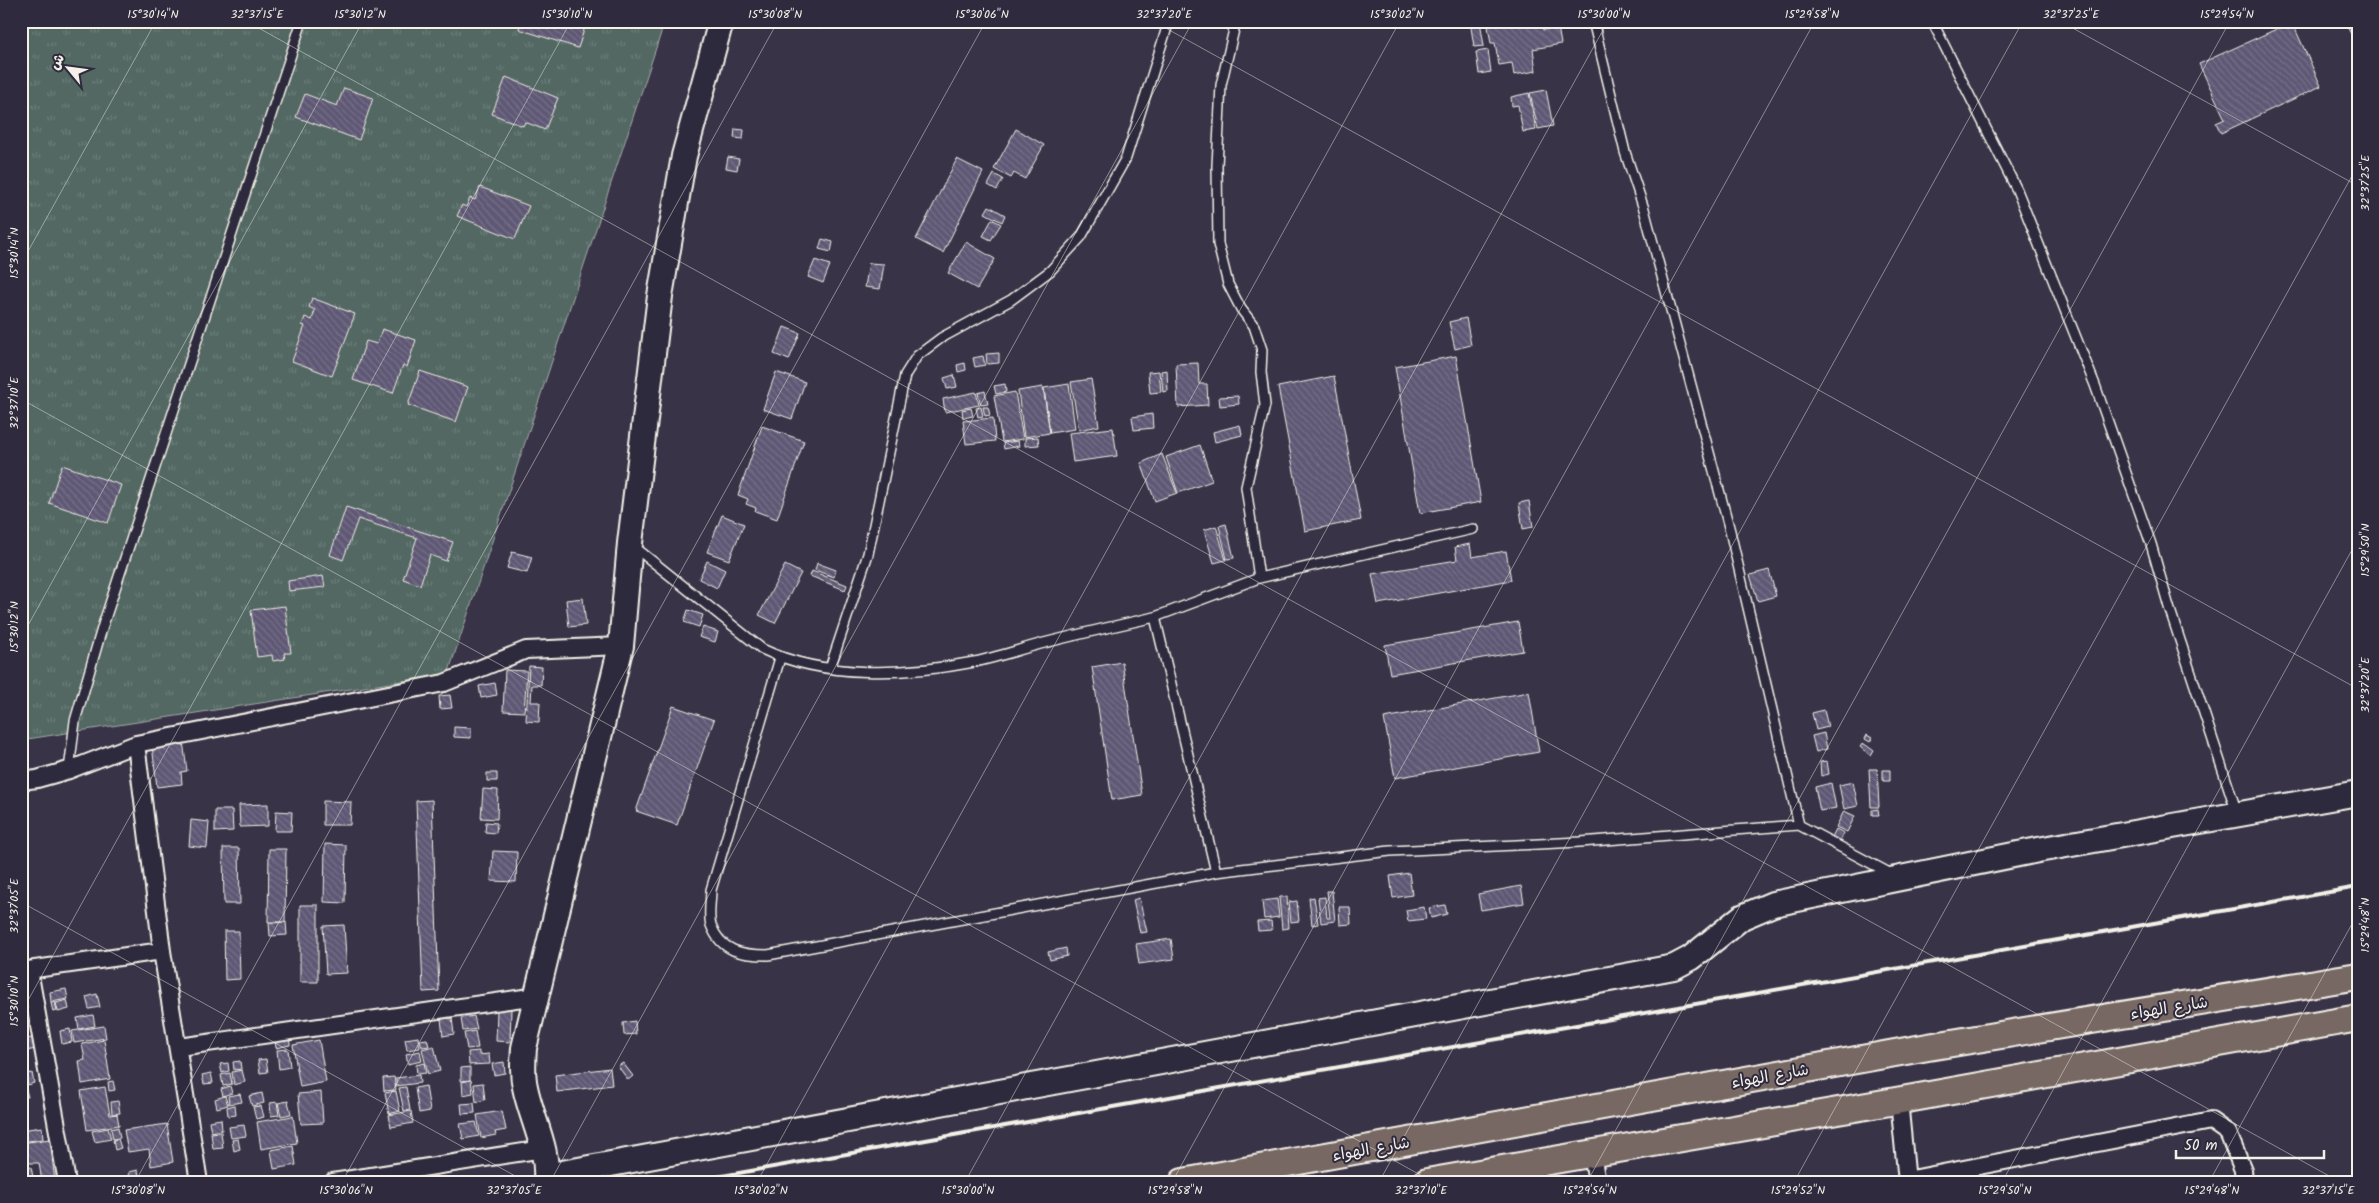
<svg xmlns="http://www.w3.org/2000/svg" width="2379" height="1203" font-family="Kalam,'Playpen Sans Arabic',sans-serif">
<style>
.grass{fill:url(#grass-tufts);stroke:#a3aca6}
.building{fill:url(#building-back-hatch);stroke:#f4f1e8}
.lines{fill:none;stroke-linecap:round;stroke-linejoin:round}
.lane-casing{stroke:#f4f1e8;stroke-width:12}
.street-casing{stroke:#f4f1e8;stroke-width:20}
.secondary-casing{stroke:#f4f1e8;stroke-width:28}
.primary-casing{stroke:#f4f1e8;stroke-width:30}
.lane{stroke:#2f2a3d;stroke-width:9}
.street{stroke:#2f2a3d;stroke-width:16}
.secondary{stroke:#2f2a3d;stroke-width:24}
.primary{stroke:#776864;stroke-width:26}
.rail{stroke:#f4f1e8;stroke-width:4}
.ticks{fill:none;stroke:#f4f1e8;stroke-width:1;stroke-opacity:0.45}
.labels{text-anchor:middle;stroke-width:4;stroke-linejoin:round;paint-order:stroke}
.street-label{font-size:16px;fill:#f4f1e8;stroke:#2f2a3d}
.neatline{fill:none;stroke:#f4f1e8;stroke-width:2}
.ticks-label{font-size:12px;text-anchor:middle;fill:#f4f1e8}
</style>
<defs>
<pattern id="grass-tufts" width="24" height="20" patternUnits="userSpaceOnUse" patternTransform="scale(1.25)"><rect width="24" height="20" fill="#526864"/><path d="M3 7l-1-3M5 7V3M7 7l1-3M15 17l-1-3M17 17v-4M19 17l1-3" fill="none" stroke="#6c7e7a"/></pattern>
<pattern id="building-back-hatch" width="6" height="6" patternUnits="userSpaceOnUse" patternTransform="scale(1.25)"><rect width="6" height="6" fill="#5f5875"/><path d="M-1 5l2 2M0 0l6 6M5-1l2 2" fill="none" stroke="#777089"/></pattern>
</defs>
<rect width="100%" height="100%" fill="#393348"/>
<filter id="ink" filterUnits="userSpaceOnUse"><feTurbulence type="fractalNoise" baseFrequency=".02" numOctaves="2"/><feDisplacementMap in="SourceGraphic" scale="10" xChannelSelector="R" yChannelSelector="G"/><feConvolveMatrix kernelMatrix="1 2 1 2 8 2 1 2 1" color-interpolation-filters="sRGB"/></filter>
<g filter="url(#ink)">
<path class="grass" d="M 21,21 L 665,21 L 448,674 L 21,740 Z"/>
<path class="building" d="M 521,21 L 534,23 L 535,21 L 587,21 L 578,48 L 519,29 Z
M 798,21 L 824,21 L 821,29 Z
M 1470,21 L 1480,21 L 1484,46 L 1474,47 Z
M 1487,21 L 1541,21 L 1543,30 L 1558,27 L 1561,44 L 1533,49 L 1536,71 L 1514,75 L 1512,63 L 1499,65 L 1495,43 L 1491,43 Z
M 1555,21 L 1566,21 L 1567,25 L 1555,26 Z
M 2292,22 L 2321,86 L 2221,133 L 2216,123 L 2225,119 L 2199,64 Z
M 1488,50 L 1491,72 L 1479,74 L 1476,52 Z
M 506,77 L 558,98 L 545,130 L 525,122 L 523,126 L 492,114 Z
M 344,88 L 373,98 L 359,140 L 296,117 L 305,94 L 337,106 Z
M 1546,90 L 1553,126 L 1538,129 L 1530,93 Z
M 1529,93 L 1536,130 L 1523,132 L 1518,105 L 1512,106 L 1511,97 Z
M 735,129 L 744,130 L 743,139 L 734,138 Z
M 1016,129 L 1044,145 L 1025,179 L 1014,173 L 1011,178 L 994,169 Z
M 728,157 L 739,159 L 737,170 L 726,168 Z
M 957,159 L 983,172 L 943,253 L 916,239 Z
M 994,174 L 1003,179 L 997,190 L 988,185 Z
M 480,187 L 529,206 L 515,239 L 457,216 L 462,205 L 466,207 L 470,198 L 475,200 Z
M 989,206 L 1005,215 L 1002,222 L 985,213 Z
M 992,219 L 1001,224 L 991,240 L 983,236 Z
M 822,239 L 833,242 L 831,252 L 819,249 Z
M 966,242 L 995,259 L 977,289 L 948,273 Z
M 815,260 L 830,265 L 823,283 L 808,277 Z
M 869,263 L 884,264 L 880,289 L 865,287 Z
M 312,298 L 355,314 L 332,376 L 292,361 L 305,326 L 302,325 L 305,317 L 312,320 L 315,310 L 309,307 Z
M 1466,318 L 1471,345 L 1455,349 L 1449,322 Z
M 784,327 L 800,333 L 789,360 L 774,354 Z
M 382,329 L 416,340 L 407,367 L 403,365 L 393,393 L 353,380 L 366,341 L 377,344 Z
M 999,353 L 999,363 L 987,364 L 986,354 Z
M 983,356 L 985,365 L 975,367 L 973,358 Z
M 1456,356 L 1481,502 L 1420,513 L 1395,367 Z
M 965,363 L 966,370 L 958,372 L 957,365 Z
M 1198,363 L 1199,384 L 1207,384 L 1208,405 L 1178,407 L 1176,364 Z
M 1167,370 L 1168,391 L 1163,392 L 1161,371 Z
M 420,371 L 468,387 L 456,422 L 408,405 Z
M 1159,371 L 1161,392 L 1150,393 L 1148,372 Z
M 776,372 L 805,382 L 792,419 L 763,409 Z
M 954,375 L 957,387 L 947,389 L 944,378 Z
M 1334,376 L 1361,520 L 1305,531 L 1278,387 Z
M 1091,379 L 1099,426 L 1079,430 L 1071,382 Z
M 1005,384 L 1006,392 L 996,394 L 994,386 Z
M 1069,384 L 1075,429 L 1050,433 L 1044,388 Z
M 1043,387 L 1050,433 L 1024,437 L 1018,391 Z
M 985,391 L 988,404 L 981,405 L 978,393 Z
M 976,392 L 979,405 L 945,412 L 943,399 Z
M 1015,392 L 1023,439 L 1002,442 L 994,396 Z
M 1238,396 L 1239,404 L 1220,406 L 1219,397 Z
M 981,407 L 983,416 L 978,417 L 976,408 Z
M 983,407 L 988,407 L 990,415 L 985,416 Z
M 971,408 L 973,416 L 963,418 L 962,410 Z
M 1152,414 L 1153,428 L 1134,430 L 1132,417 Z
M 993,418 L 995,441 L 966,444 L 963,421 Z
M 1240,425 L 1242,435 L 1215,442 L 1213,432 Z
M 762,426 L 804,441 L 777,519 L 755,511 L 756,508 L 746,504 L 748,499 L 738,495 Z
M 1113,428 L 1117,456 L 1073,462 L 1069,433 Z
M 1038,437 L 1039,445 L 1025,446 L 1025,438 Z
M 1018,441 L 1019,446 L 1004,449 L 1003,443 Z
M 1200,445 L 1212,481 L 1178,493 L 1166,457 Z
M 1162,454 L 1177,493 L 1155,501 L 1141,463 Z
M 62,465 L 121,485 L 108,523 L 49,503 Z
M 1529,501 L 1533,527 L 1523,529 L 1519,503 Z
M 346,507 L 453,542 L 446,561 L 430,555 L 420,585 L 403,579 L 417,538 L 358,519 L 343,560 L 330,555 Z
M 722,515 L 744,524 L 729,560 L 707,552 Z
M 1226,524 L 1234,558 L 1227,559 L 1219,526 Z
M 1216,526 L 1226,560 L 1214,563 L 1204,530 Z
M 1470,544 L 1472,557 L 1506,551 L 1511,580 L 1378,604 L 1372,574 L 1457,560 L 1455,547 Z
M 512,552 L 532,557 L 527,573 L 507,568 Z
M 707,561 L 725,570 L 717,588 L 699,579 Z
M 817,563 L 836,570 L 834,577 L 815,570 Z
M 785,565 L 801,573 L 775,623 L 759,615 Z
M 1769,570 L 1776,596 L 1758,601 L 1750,575 Z
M 812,571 L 847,585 L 845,590 L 810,576 Z
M 323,576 L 325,587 L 289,591 L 288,581 Z
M 583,598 L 586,625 L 569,627 L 566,600 Z
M 285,606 L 291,653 L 284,653 L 285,659 L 273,661 L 272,655 L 257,657 L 251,610 Z
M 688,610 L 703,615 L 699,627 L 684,622 Z
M 1518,622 L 1523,651 L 1390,674 L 1385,645 Z
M 703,627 L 718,632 L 715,642 L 699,637 Z
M 1122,662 L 1142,795 L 1112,800 L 1092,667 Z
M 529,666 L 542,667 L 541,685 L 532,685 L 531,702 L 540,702 L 539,722 L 526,721 Z
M 505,670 L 527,671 L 524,712 L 503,711 Z
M 495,683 L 497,695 L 481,698 L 479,686 Z
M 1529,692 L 1539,752 L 1395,778 L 1384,718 Z
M 450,695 L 452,708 L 440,709 L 439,696 Z
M 673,706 L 714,720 L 677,825 L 636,811 Z
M 1824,710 L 1828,727 L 1816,730 L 1812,713 Z
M 454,727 L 471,728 L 471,738 L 454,737 Z
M 1824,733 L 1827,749 L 1816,752 L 1812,736 Z
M 1867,735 L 1872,738 L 1870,742 L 1865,739 Z
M 183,741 L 187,771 L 181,772 L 182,784 L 157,787 L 152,745 Z
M 1863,743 L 1874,751 L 1871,756 L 1860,747 Z
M 1827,761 L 1829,774 L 1821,776 L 1820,762 Z
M 1869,769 L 1877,769 L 1879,807 L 1871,807 Z
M 1883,770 L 1890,770 L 1890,781 L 1883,781 Z
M 487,773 L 497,773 L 497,781 L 487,781 Z
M 1853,782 L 1858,806 L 1844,809 L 1839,785 Z
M 1831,783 L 1836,808 L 1820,811 L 1815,787 Z
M 483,789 L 498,790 L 497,819 L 481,818 Z
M 432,800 L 439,991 L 423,992 L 416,801 Z
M 323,801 L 351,802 L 350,825 L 323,825 Z
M 268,804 L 268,826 L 240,827 L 239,805 Z
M 1878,809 L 1879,815 L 1872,815 L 1872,810 Z
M 215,810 L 232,810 L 233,831 L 215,832 Z
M 276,811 L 292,812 L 291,831 L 275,831 Z
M 1844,811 L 1855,816 L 1847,832 L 1836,827 Z
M 191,820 L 209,822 L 207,848 L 189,846 Z
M 486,822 L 497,823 L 496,833 L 485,832 Z
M 1836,829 L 1844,833 L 1838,845 L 1830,841 Z
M 325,844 L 346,845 L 345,903 L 324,902 Z
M 223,848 L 239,848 L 240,904 L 224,904 Z
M 269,849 L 286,849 L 285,922 L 268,922 Z
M 493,851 L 517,852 L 516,882 L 491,881 Z
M 1409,873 L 1412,895 L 1393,898 L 1390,876 Z
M 1521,886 L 1524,903 L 1481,910 L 1478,894 Z
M 1327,891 L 1332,891 L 1335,921 L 1321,923 L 1318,898 L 1325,897 L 1327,918 L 1330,918 Z
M 1279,897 L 1287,897 L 1289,928 L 1282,929 Z
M 1314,897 L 1318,924 L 1312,925 L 1309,898 Z
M 1139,898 L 1147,932 L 1140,933 L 1133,900 Z
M 1277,899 L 1279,917 L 1264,919 L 1262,901 Z
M 1297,901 L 1299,921 L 1291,922 L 1289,902 Z
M 300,905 L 318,905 L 318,982 L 300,982 Z
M 1445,905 L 1447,914 L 1431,918 L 1429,908 Z
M 1339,907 L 1350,907 L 1351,924 L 1340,925 Z
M 1424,907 L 1426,919 L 1408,921 L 1406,910 Z
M 1271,921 L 1272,930 L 1258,931 L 1257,922 Z
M 286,922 L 287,935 L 270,936 L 269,923 Z
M 344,925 L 347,973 L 326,974 L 323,926 Z
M 224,931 L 239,931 L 240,979 L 225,980 Z
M 1171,939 L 1174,959 L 1139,964 L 1136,944 Z
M 1066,948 L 1067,956 L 1050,960 L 1048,952 Z
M 66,989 L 68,999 L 51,1002 L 50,992 Z
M 97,994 L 100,1007 L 89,1009 L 86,997 Z
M 24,997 L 26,1005 L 21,1006 L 21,998 Z
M 67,1000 L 69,1009 L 58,1012 L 56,1003 Z
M 55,1002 L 57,1011 L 53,1012 L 51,1003 Z
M 497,1009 L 511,1009 L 510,1042 L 496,1041 Z
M 93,1015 L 95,1026 L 79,1029 L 77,1018 Z
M 474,1016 L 477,1029 L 463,1031 L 461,1018 Z
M 452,1018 L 454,1034 L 443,1036 L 441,1019 Z
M 635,1021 L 636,1034 L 624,1035 L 623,1023 Z
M 104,1026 L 106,1038 L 74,1043 L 72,1031 Z
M 70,1029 L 72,1042 L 62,1044 L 60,1031 Z
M 475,1031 L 478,1048 L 467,1049 L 464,1033 Z
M 289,1036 L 290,1045 L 276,1048 L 275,1040 Z
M 418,1037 L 420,1048 L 407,1050 L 405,1039 Z
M 32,1038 L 35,1049 L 23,1052 L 21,1040 Z
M 427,1039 L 429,1046 L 422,1047 L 420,1040 Z
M 104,1040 L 110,1079 L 82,1084 L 79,1061 L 85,1060 L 82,1044 Z
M 319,1040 L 326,1082 L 300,1087 L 293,1045 Z
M 434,1046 L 440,1071 L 428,1074 L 422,1049 Z
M 288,1049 L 290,1067 L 279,1069 L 277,1050 Z
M 420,1051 L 422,1061 L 408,1064 L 406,1054 Z
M 479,1051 L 479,1055 L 489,1054 L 490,1064 L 469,1065 L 468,1052 Z
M 266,1059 L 268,1072 L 260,1073 L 258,1060 Z
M 240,1061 L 241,1069 L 234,1070 L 233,1062 Z
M 504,1062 L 505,1073 L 494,1075 L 492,1064 Z
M 228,1063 L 229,1071 L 222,1073 L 220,1064 Z
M 424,1063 L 426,1073 L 417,1074 L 416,1065 Z
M 623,1063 L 633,1076 L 628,1080 L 618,1066 Z
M 470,1067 L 470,1080 L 461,1081 L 461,1068 Z
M 610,1068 L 612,1085 L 557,1092 L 555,1075 Z
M 242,1070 L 245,1082 L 234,1085 L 232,1072 Z
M 32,1073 L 34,1083 L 28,1085 L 26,1074 Z
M 211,1073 L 213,1083 L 204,1084 L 202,1075 Z
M 230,1073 L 232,1084 L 223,1086 L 221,1075 Z
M 419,1075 L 420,1083 L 396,1086 L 396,1078 Z
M 394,1077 L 396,1090 L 384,1091 L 383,1078 Z
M 471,1080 L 473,1093 L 463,1095 L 462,1082 Z
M 113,1081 L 115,1090 L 109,1091 L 108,1082 Z
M 483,1083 L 485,1100 L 476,1102 L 474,1084 Z
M 25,1086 L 28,1097 L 21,1098 L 21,1087 Z
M 230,1086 L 232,1093 L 223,1096 L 221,1089 Z
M 426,1086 L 430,1111 L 419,1113 L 415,1088 Z
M 105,1087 L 110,1115 L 117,1114 L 119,1125 L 87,1130 L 81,1091 Z
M 406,1087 L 410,1110 L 404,1111 L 399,1088 Z
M 396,1091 L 400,1111 L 389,1114 L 385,1093 Z
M 321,1092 L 323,1123 L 301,1124 L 298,1094 Z
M 262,1093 L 264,1103 L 252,1106 L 249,1096 Z
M 240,1094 L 242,1102 L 229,1104 L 228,1096 Z
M 225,1096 L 228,1105 L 217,1108 L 215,1099 Z
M 118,1101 L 120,1113 L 112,1114 L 111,1102 Z
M 288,1101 L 291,1114 L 281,1116 L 278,1103 Z
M 277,1102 L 279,1115 L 271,1116 L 270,1103 Z
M 474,1103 L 475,1113 L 462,1114 L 461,1104 Z
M 235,1105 L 236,1115 L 228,1116 L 227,1107 Z
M 261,1106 L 264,1117 L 256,1119 L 253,1107 Z
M 411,1111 L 413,1123 L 391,1127 L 389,1115 Z
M 502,1111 L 506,1130 L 495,1132 L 496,1135 L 481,1138 L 477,1115 Z
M 293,1116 L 297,1143 L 261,1149 L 257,1122 Z
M 221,1119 L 222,1130 L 211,1132 L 209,1121 Z
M 476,1122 L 479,1136 L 463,1139 L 460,1124 Z
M 167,1124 L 173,1162 L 151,1166 L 149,1149 L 128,1152 L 124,1130 Z
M 244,1125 L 246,1136 L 231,1138 L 229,1127 Z
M 42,1127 L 43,1139 L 21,1142 L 21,1130 Z
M 118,1127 L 120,1138 L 113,1139 L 111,1129 Z
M 108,1128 L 111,1139 L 95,1142 L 92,1131 Z
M 221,1132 L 223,1148 L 213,1149 L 211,1133 Z
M 50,1139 L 55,1182 L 42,1182 L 39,1163 L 21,1163 L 21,1143 Z
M 118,1139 L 121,1148 L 115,1150 L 113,1140 Z
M 238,1139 L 240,1149 L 234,1151 L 232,1140 Z
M 293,1146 L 296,1165 L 274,1169 L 271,1150 Z
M 31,1167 L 34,1182 L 21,1182 L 21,1169 Z
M 138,1170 L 140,1182 L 130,1182 L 129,1172 Z"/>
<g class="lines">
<g class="lane-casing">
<path id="lane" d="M 1236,21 L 1221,85 L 1217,166 L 1218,244 L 1228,284 L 1241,309 L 1254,326 L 1262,350 L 1261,372 L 1265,405 L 1246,487 L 1259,578
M 1593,21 L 1625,152 L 1644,209 L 1730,531 L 1799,825
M 1932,21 L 2017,190 L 2095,385 L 2151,544 L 2169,607 L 2237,813
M 2351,21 L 2358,36
M 632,545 L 762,649 C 825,679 907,675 974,662 C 999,657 1023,648 1048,642 C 1083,633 1119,625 1155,617 L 1216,872
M 1155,617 L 1259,578 L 1473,529
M 780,658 L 711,890 C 711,900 708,915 711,925 C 721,952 742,955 768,955 L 1216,872 L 1390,851 L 1580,842 L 1799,825 L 1893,875
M 830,668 L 868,554 L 905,375 L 917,356 L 941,338 L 1011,300 L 1050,271 L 1081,237 L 1126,158 L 1169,21
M 69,770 L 75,721 L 103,625 L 302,21"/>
</g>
<g class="street-casing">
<path id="street" d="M 136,744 L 162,951 L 199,1182
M 21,781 L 37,779 L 69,770 L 136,744 L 444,683 L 526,650 L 621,646
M 29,970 L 67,1182
M 21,971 L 162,951
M 179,1047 L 537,996
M 1899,1100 L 1907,1182
M 1592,1155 L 1597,1182
M 1907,1180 L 2211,1121 L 2228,1133 L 2243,1170 L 2244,1182
M 333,1182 L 543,1149"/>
</g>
<g class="secondary-casing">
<path id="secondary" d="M 546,1176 L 1674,967 L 1691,958 L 1742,917 L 1773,904 L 2038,850 L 2358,793
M 546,1182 C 549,1149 531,1118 525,1087 C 522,1074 523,1061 524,1048 L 621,646 L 630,543 L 660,296 L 684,156 L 721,21"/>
</g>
<g class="primary-casing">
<path id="primary" d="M 1183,1182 L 1928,1047 L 2358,976
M 1427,1182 L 1913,1098 L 2358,1018"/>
</g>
<use href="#lane" class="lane"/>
<use href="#street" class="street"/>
<use href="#secondary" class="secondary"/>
<use href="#primary" class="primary"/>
<path class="rail" d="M 688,1182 L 2358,887"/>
</g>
</g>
<path class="ticks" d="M 246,21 L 2340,1182M 1153,21 L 2358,689M 2060,21 L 2358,186M 21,264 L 156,21M 21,399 L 1433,1182M 21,638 L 363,21M 21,902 L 526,1182M 21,1013 L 571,21M 135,1182 L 778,21M 342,1182 L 986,21M 550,1182 L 1193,21M 757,1182 L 1400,21M 965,1182 L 1608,21M 1172,1182 L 1815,21M 1379,1182 L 2023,21M 1587,1182 L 2230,21M 1794,1182 L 2358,165M 2002,1182 L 2358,539M 2209,1182 L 2358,913"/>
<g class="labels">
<g class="street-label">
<text transform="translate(2169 1007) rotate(-9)" y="6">شارع الهواء</text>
<text transform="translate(1770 1075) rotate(-10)" y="6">شارع الهواء</text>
<text transform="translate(1371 1148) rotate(-10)" y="6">شارع الهواء</text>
</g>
</g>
<rect width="2379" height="1203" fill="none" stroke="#2f2a3d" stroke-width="55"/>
<g transform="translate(68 68) rotate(299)" stroke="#2f2a3d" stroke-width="4" paint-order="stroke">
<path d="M0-4L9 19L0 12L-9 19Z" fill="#f4f1e8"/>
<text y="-8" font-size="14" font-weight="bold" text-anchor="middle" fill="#f4f1e8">ش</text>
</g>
<path d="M2176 1150v8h148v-8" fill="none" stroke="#f4f1e8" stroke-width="2.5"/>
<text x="2184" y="1150" font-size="15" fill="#f4f1e8" stroke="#2f2a3d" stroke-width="4" paint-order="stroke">50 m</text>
<rect x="28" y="28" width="2324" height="1148" class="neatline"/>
<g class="ticks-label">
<text x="153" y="18">15°30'14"N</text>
<text x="257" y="18">32°37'15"E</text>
<text x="360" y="18">15°30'12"N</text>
<text x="567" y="18">15°30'10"N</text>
<text x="775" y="18">15°30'08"N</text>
<text x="982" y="18">15°30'06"N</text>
<text x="1164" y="18">32°37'20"E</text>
<text x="1397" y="18">15°30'02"N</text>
<text x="1604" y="18">15°30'00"N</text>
<text x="1812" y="18">15°29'58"N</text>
<text x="2071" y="18">32°37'25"E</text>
<text x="2227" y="18">15°29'54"N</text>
<text transform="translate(2365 183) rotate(-90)" y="4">32°37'25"E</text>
<text transform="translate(14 253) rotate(-90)" y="4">15°30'14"N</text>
<text transform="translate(14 403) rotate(-90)" y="4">32°37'10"E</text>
<text transform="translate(2365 550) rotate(-90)" y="4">15°29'50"N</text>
<text transform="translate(14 627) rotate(-90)" y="4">15°30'12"N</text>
<text transform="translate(2365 685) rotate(-90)" y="4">32°37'20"E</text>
<text transform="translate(14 906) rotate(-90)" y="4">32°37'05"E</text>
<text transform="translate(2365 925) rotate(-90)" y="4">15°29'48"N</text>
<text transform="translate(14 1001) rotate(-90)" y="4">15°30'10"N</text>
<text x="138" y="1194">15°30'08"N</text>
<text x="346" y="1194">15°30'06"N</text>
<text x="514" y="1194">32°37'05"E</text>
<text x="761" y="1194">15°30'02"N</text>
<text x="968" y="1194">15°30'00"N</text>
<text x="1175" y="1194">15°29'58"N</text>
<text x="1421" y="1194">32°37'10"E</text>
<text x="1590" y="1194">15°29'54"N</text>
<text x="1798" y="1194">15°29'52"N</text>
<text x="2005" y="1194">15°29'50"N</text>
<text x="2212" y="1194">15°29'48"N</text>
<text x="2328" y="1194">32°37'15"E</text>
</g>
</svg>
